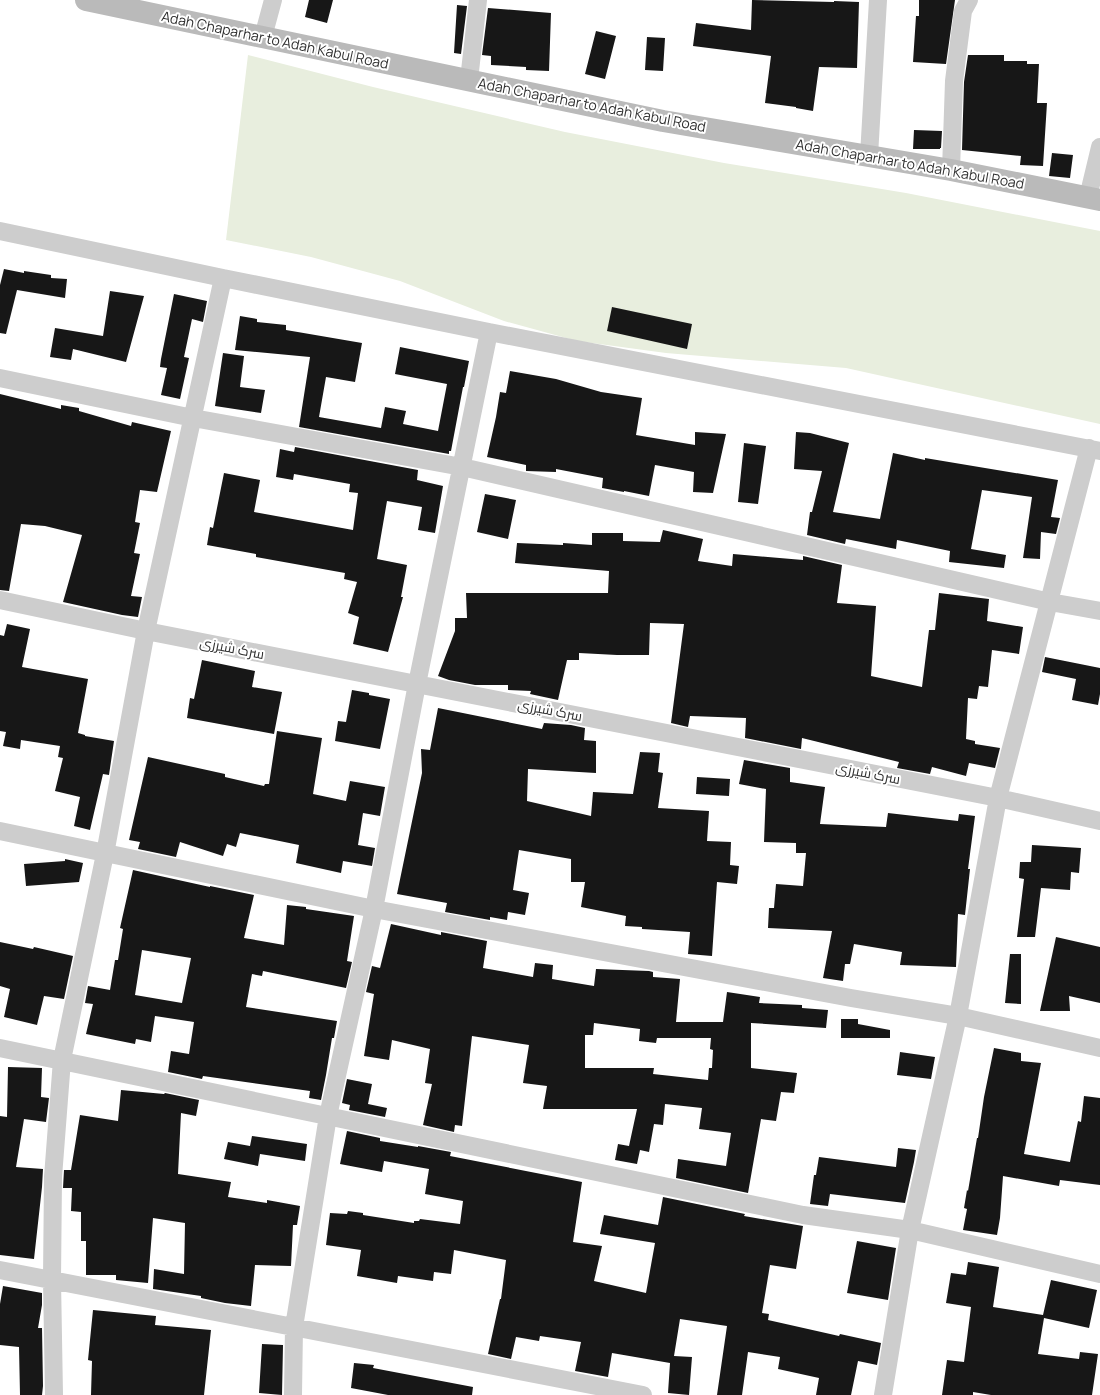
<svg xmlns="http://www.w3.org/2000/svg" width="1100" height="1395" font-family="Manrope,Cairo,sans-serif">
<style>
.green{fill:#e8eede}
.building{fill:#171717;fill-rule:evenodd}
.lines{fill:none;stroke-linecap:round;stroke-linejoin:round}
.minor{stroke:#cdcdcd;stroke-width:18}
.secondary{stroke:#bababa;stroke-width:22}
.labels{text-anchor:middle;stroke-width:4;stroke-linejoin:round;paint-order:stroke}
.street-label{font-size:14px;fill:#303030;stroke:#fff}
</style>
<rect width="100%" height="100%" fill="#fff"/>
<path class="green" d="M 248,55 L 373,87 L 565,132 L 724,163 L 906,193 L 1100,231 L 1100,424 L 846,368 L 666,353 L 577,341 L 504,321 L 400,281 L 311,257 L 226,240 Z"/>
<path class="building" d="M 309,0 L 333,0 L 327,23 L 305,17 Z
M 752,0 L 834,2 L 834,1 L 859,2 L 857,68 L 819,67 L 813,111 L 796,108 L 796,107 L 765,103 L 771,56 L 693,46 L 696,23 L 751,30 Z
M 919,0 L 955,0 L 946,64 L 913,62 L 916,16 L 919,16 Z
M 457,5 L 467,6 L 461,54 L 454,53 Z
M 488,8 L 551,13 L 549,71 L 526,70 L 526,67 L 491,65 L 491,56 L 482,55 Z
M 596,31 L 616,36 L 605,79 L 585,74 Z
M 647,37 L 665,38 L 663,71 L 645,70 Z
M 968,55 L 1004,55 L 1004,61 L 1027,61 L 1027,64 L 1039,64 L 1037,103 L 1047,103 L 1043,166 L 1020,165 L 1021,156 L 962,150 L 964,82 Z
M 914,130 L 942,131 L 941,148 L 940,148 L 940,149 L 913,149 Z
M 1052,153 L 1073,155 L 1070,178 L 1049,176 Z
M 4,269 L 24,273 L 24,271 L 51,275 L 51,278 L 67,279 L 65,298 L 17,290 L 6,334 L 0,333 L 0,285 Z
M 110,291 L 144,296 L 126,362 L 73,349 L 71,360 L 50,357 L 55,328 L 103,336 Z
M 174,294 L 207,301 L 203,322 L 192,319 L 184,357 L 189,358 L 180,399 L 161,395 L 167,368 L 160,367 L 161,359 Z
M 612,307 L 692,324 L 687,349 L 607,331 Z
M 240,316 L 257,319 L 257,322 L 286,325 L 286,330 L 362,343 L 355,382 L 326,377 L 319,417 L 381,428 L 385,407 L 406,411 L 403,424 L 438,431 L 447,384 L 395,374 L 400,347 L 469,361 L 464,387 L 463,387 L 451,451 L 449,451 L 449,454 L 299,427 L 310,357 L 235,350 Z
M 223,353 L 244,356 L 240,387 L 265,390 L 261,413 L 215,406 Z
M 510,371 L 556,379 L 601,392 L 642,398 L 636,435 L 695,445 L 695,432 L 726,434 L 713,493 L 693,492 L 694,472 L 655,465 L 649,496 L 624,491 L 624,492 L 602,488 L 603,478 L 556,469 L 556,472 L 526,471 L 526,465 L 487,457 L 496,417 L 500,392 L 506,393 Z
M 0,394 L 61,409 L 61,405 L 79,408 L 79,411 L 131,426 L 132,422 L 171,431 L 157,492 L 140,490 L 135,522 L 140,523 L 134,553 L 140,554 L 131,596 L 142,597 L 138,617 L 122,615 L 63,602 L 82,535 L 45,526 L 21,524 L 9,591 L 0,590 Z
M 796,432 L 810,433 L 849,443 L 833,512 L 880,519 L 893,453 L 925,460 L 925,458 L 1058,480 L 1051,517 L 1060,518 L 1056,534 L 1041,532 L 1040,559 L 1023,558 L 1032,497 L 982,490 L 971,549 L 1006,555 L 1004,568 L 949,562 L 950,551 L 897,540 L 896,549 L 846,539 L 845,544 L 807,535 L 810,512 L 812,512 L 822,471 L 794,469 Z
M 744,443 L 766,446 L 758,504 L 738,502 Z
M 295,447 L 418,470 L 417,480 L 443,486 L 435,533 L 418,530 L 422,507 L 387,501 L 377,559 L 407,565 L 401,597 L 403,597 L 388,652 L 353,644 L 359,617 L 348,613 L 357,582 L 344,579 L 345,573 L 256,557 L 256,554 L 207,545 L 210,527 L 213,528 L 224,473 L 260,480 L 254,512 L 353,530 L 358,493 L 349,492 L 350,484 L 294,474 L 293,480 L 276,477 L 280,449 L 294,452 Z
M 485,494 L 516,500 L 508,539 L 477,532 Z
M 663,530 L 703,539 L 698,561 L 732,566 L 733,554 L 803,560 L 803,556 L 842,565 L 837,603 L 876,606 L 871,676 L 922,687 L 929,630 L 935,630 L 939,593 L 989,599 L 987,621 L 1023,627 L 1019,654 L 992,650 L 988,687 L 979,686 L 977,699 L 968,698 L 966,739 L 975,741 L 975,744 L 1000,748 L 995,768 L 969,763 L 966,776 L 932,767 L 930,774 L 897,768 L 899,762 L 802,738 L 801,749 L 745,738 L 746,718 L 690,716 L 688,727 L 671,723 L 684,624 L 650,623 L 649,655 L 617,655 L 579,653 L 579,660 L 567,660 L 558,700 L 530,694 L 531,691 L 508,690 L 508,685 L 475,685 L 449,680 L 438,676 L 455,631 L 455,618 L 467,618 L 466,593 L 608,593 L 609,571 L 515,563 L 517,543 L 563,545 L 563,543 L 592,545 L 592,533 L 623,533 L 623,541 L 660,542 Z
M 7,624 L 30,629 L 22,667 L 88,679 L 78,733 L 85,735 L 85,736 L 114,741 L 109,775 L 103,774 L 90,830 L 74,826 L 80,797 L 55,791 L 63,758 L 58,757 L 60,746 L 21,740 L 20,749 L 3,746 L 6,732 L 0,731 L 0,635 L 4,636 Z
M 1045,657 L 1100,668 L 1100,694 L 1098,705 L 1072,700 L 1076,679 L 1042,672 Z
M 202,660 L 255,671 L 252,687 L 282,692 L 274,734 L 187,718 L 190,698 L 194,699 Z
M 352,690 L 369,693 L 369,695 L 390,699 L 380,749 L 335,741 L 338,721 L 346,722 Z
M 438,708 L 542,729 L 544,723 L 571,725 L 585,728 L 584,740 L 596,741 L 596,773 L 528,769 L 527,801 L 591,816 L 593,792 L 633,794 L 640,752 L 660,753 L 658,772 L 663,773 L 658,808 L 709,811 L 707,841 L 731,842 L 730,865 L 739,866 L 737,884 L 717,882 L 712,956 L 688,954 L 690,932 L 642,929 L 642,927 L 625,926 L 626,916 L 581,907 L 585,882 L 571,882 L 571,859 L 519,850 L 513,890 L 529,893 L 525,915 L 508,912 L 507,920 L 490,917 L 490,920 L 445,912 L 447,903 L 397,894 L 422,773 L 421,749 L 430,750 Z
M 277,731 L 322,738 L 313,794 L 346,801 L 350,781 L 385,787 L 380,816 L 363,813 L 358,845 L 375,848 L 372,866 L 343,861 L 341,873 L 296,863 L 299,845 L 240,833 L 236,847 L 227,844 L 223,856 L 180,842 L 176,857 L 138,849 L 140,842 L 129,840 L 148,757 L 225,774 L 225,777 L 264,786 L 265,784 L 269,784 Z
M 744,760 L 790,768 L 790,782 L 825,787 L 820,824 L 886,827 L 888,813 L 958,821 L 959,814 L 975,816 L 968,869 L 970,869 L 965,915 L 958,914 L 956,967 L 900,965 L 902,952 L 854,944 L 850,964 L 845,964 L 843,981 L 823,978 L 832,931 L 768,928 L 769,908 L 774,908 L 776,884 L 803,886 L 806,853 L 796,853 L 796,843 L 764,842 L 766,789 L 739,784 Z
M 697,777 L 730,779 L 729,796 L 696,794 Z
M 1032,845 L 1081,848 L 1079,873 L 1071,872 L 1070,890 L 1041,888 L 1035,937 L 1017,937 L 1024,879 L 1019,878 L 1020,862 L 1031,862 Z
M 65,859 L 83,863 L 79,882 L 26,886 L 24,864 L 65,861 Z
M 133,870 L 210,887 L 210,886 L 254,895 L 244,938 L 284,945 L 287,905 L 306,907 L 306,909 L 354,916 L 347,961 L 352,962 L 346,988 L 263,971 L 262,976 L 252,974 L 246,1007 L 337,1021 L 334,1038 L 332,1038 L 326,1075 L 321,1100 L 309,1098 L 310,1091 L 203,1076 L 202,1079 L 168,1072 L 171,1051 L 189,1054 L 194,1022 L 155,1016 L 151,1042 L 136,1039 L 135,1044 L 86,1034 L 93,1004 L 85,1003 L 88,986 L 110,990 L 115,960 L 118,960 L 123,929 L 120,928 ZM 142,950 L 191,958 L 182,1003 L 135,995 Z
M 391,924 L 441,935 L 441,932 L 487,941 L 483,968 L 533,977 L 535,963 L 553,965 L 552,979 L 594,986 L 596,969 L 649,971 L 653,972 L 653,977 L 680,979 L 676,1022 L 723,1022 L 727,992 L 760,997 L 759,1003 L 802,1005 L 802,1008 L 828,1010 L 826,1028 L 751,1023 L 751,1068 L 797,1073 L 794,1093 L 781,1092 L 776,1121 L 761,1119 L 748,1193 L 676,1178 L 678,1159 L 726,1166 L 731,1133 L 699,1129 L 702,1108 L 665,1104 L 663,1125 L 654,1124 L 649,1152 L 640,1150 L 637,1164 L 615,1160 L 618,1144 L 629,1146 L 637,1109 L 543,1109 L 547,1086 L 523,1083 L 529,1045 L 472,1036 L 462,1126 L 455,1125 L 454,1132 L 423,1125 L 432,1084 L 425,1083 L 430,1049 L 392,1040 L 389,1060 L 364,1056 L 374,994 L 366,992 L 372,966 L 380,968 ZM 594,1023 L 640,1029 L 639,1041 L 656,1043 L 657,1038 L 711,1038 L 710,1049 L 713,1050 L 712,1068 L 709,1068 L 708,1080 L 653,1074 L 654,1068 L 585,1068 L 585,1035 L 593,1035 Z
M 1056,937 L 1100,947 L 1100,1003 L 1069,996 L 1070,1011 L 1040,1011 Z
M 0,942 L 33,949 L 34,947 L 73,956 L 64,999 L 44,996 L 37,1025 L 4,1017 L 10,989 L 0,986 Z
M 1010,954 L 1021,954 L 1021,1004 L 1005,1003 Z
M 841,1019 L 858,1019 L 858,1024 L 890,1030 L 890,1038 L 841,1038 Z
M 994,1048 L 1021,1053 L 1021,1061 L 1041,1063 L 1024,1154 L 1070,1162 L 1078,1121 L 1081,1122 L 1084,1096 L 1100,1098 L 1100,1185 L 1060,1180 L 1059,1186 L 1003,1176 L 1000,1218 L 997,1235 L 963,1230 L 967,1209 L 964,1208 L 967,1190 L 968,1191 L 977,1138 L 978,1138 L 984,1097 Z
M 900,1052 L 935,1057 L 931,1079 L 897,1075 Z
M 8,1067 L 42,1068 L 41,1097 L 49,1098 L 46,1122 L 24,1119 L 16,1167 L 43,1169 L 42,1187 L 34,1259 L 0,1255 L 0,1116 L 7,1117 Z
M 347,1079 L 372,1084 L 368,1104 L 387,1108 L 385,1117 L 349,1110 L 350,1105 L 342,1103 Z
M 121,1090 L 164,1094 L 165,1093 L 199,1100 L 196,1116 L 181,1113 L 178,1174 L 231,1182 L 228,1197 L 267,1203 L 267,1200 L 300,1206 L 297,1225 L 293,1225 L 291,1266 L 255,1265 L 251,1306 L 225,1303 L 201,1298 L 201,1296 L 153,1289 L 154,1269 L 184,1274 L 185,1223 L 153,1218 L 148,1283 L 116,1280 L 116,1275 L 86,1275 L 86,1241 L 81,1241 L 81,1212 L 71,1211 L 72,1188 L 63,1188 L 64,1170 L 71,1170 L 80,1115 L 118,1121 Z
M 347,1131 L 380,1138 L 380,1141 L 418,1147 L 418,1146 L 451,1152 L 450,1156 L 582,1182 L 573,1242 L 602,1246 L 594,1281 L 646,1293 L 655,1243 L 600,1234 L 604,1215 L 658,1225 L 663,1197 L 745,1214 L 744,1216 L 803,1226 L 796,1269 L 770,1265 L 762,1313 L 769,1314 L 768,1320 L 839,1336 L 840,1334 L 881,1343 L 877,1365 L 858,1361 L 851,1395 L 816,1395 L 819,1378 L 778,1369 L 780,1357 L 748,1352 L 742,1395 L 717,1395 L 727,1326 L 680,1319 L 674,1356 L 692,1357 L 689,1395 L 668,1393 L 670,1363 L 612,1353 L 608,1377 L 575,1371 L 581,1342 L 540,1336 L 539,1341 L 516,1337 L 511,1359 L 488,1354 L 500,1299 L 501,1299 L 506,1260 L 454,1250 L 451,1274 L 434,1272 L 433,1281 L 398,1276 L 397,1283 L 357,1276 L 361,1250 L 326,1245 L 330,1213 L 347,1214 L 348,1211 L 363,1213 L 363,1215 L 414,1223 L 414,1221 L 419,1221 L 420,1219 L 460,1224 L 463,1201 L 425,1194 L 429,1169 L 384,1161 L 382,1172 L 340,1164 Z
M 252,1136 L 307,1144 L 305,1161 L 260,1154 L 258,1166 L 224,1159 L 228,1142 L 250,1146 Z
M 898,1148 L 916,1150 L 914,1162 L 905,1203 L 830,1194 L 828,1206 L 810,1204 L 814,1175 L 816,1175 L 819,1157 L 896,1167 Z
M 857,1241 L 896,1248 L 888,1300 L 847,1293 Z
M 968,1262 L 999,1267 L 993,1307 L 1043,1315 L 1051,1280 L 1097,1290 L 1089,1328 L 1044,1318 L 1038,1354 L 1079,1359 L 1080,1352 L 1098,1354 L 1092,1395 L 991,1395 L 973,1392 L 973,1395 L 942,1395 L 947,1360 L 964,1362 L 971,1307 L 946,1303 L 951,1273 L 966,1275 Z
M 3,1286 L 42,1293 L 42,1305 L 38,1328 L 42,1328 L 43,1386 L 42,1395 L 20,1395 L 19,1347 L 0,1345 L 0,1304 Z
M 93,1310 L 156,1316 L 155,1325 L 211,1330 L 204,1395 L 91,1395 L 92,1361 L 88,1360 Z
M 262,1344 L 283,1345 L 282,1395 L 259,1393 Z
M 354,1363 L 374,1365 L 373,1368 L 473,1387 L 472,1395 L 388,1395 L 351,1388 Z"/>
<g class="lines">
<path class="minor" d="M 263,37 L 273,0
M 469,80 L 478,0
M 869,156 L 878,0
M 951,170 L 954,81 L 963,11 L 969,0
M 1088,197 L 1100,147
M 0,231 L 223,278 L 489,332 L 1100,451
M 0,378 L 193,418 L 462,467 L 1050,602 L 1100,611
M 0,600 L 146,631 L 998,798 L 1100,821
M 0,831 L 374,909 L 851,998 L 958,1016 L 1100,1048
M 0,1048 L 803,1215 L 910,1230 L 1100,1274
M 0,1270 L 643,1395
M 54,1395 L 52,1280 L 53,1177 L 62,1060 L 105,854 L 146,631 L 223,278
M 293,1395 L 294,1327 L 328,1116 L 374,909 L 417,684 L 489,332
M 883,1395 L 910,1230 L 958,1016 L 998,798 L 1089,448"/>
<path class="secondary" d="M 86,0 L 663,121 L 951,170 L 1100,200"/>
</g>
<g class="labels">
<g class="street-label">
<text transform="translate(275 40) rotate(12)" y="5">Adah Chaparhar to Adah Kabul Road</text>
<text transform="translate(592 105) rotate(11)" y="5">Adah Chaparhar to Adah Kabul Road</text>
<text transform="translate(910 164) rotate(10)" y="5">Adah Chaparhar to Adah Kabul Road</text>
<text transform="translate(232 648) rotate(11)" y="5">سرک شیرزی</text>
<text transform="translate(550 710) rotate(11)" y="5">سرک شیرزی</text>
<text transform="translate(868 773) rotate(11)" y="5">سرک شیرزی</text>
</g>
</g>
</svg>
